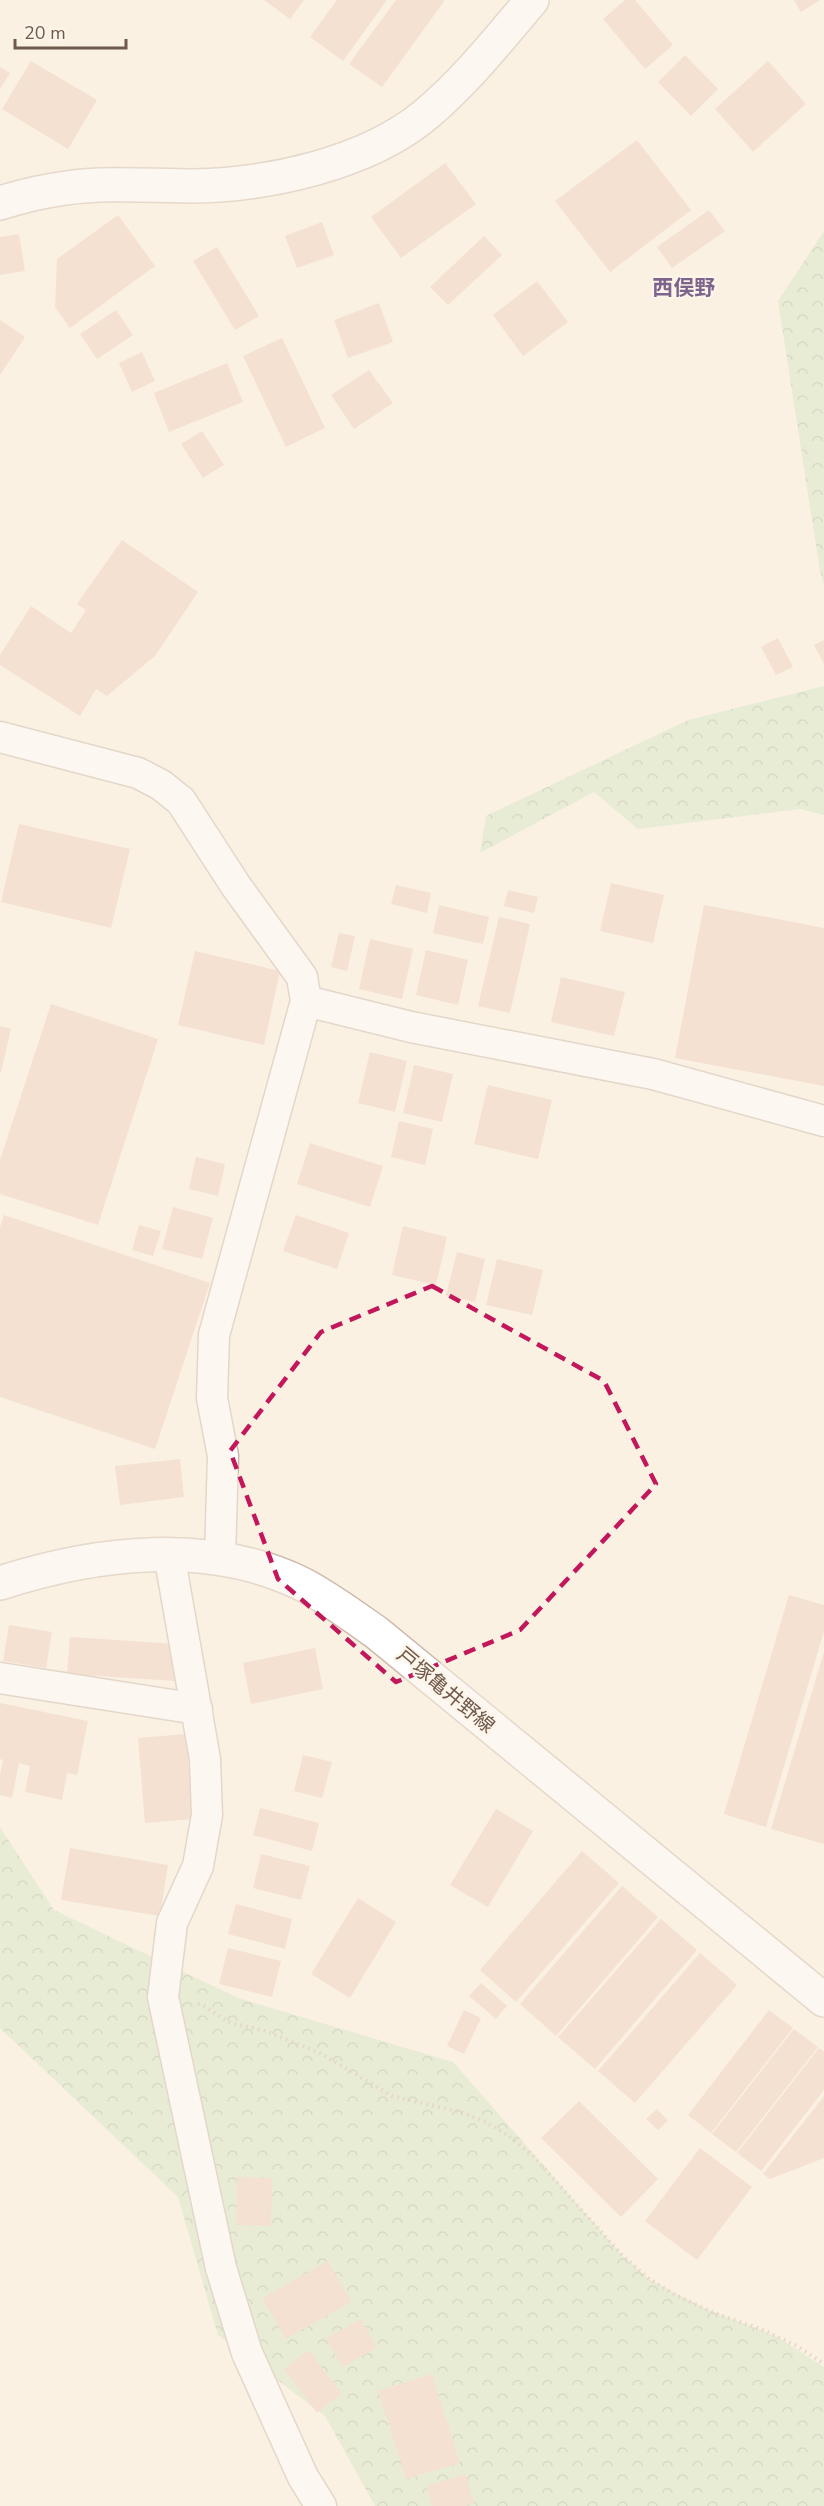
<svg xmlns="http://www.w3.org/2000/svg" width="824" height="2506" font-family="'Nunito Sans','Noto Sans JP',sans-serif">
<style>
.forest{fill:url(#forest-crowns)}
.building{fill:#edcfbd}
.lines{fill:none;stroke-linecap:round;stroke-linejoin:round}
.street-casing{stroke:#c9b8ab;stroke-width:33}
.secondary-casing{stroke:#cebaac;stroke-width:36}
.path{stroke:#d1b3a1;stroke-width:4;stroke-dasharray:1.5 4.5;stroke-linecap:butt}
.street{stroke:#fff;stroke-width:30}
.secondary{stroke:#fff;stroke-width:33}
.marked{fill:none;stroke:#c2185b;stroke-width:4.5;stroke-dasharray:12 8;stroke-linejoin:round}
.labels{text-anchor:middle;stroke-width:5;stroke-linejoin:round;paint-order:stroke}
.street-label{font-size:20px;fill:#6f584c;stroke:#fdf5e9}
.neighbourhood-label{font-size:21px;font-weight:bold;fill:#7d648c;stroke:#fdf5e9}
</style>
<defs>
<pattern id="forest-crowns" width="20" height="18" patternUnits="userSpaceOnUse" patternTransform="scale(1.5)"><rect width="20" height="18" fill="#d2e6c3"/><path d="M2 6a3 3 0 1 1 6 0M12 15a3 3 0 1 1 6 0" fill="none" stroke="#afbda1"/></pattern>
</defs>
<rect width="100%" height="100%" fill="#faf1e3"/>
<path class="forest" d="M 824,231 L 824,584 L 820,571 L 778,301 Z
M 824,686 L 824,815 L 800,809 L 638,829 L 594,792 L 480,853 L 486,816 L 688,720 Z
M 0,1827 L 54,1910 L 238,1998 L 453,2062 L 622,2255 L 649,2279 L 704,2308 L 776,2336 L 824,2367 L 824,2506 L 375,2506 L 325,2416 L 218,2335 L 178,2197 L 0,2028 Z"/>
<path class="building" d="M 264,0 L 304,0 L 290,19 Z
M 337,0 L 387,0 L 343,61 L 310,37 Z
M 396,0 L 445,0 L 382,87 L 349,64 Z
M 625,0 L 635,0 L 673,45 L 645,69 L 603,19 Z
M 794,0 L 820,0 L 801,12 Z
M 685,55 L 718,89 L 691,116 L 658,82 Z
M 31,61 L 97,100 L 68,149 L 2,109 Z
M 768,61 L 806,104 L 753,152 L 715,109 Z
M 0,67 L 10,73 L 0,89 Z
M 637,140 L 691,210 L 610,272 L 555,201 Z
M 445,163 L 476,204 L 401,258 L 371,217 Z
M 709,210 L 725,231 L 672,268 L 657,247 Z
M 118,215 L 155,266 L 70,328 L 55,307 L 57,259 Z
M 322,222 L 334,255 L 297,268 L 285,236 Z
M 19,234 L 25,271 L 0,275 L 0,237 Z
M 484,236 L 502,255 L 448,305 L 430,287 Z
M 217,247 L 259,316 L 235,330 L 193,261 Z
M 537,281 L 568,322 L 523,356 L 493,315 Z
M 379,303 L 393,342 L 348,358 L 334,320 Z
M 116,310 L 133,335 L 97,359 L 80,334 Z
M 0,320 L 25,337 L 0,375 Z
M 282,338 L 325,428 L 286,447 L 243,356 Z
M 142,352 L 155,381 L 132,392 L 119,363 Z
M 227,363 L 243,402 L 169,432 L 154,393 Z
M 369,370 L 393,403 L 354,429 L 331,395 Z
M 202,431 L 224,465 L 203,478 L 181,444 Z
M 122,540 L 198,592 L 155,656 L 107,696 L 96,689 L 80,716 L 0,665 L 0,655 L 31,606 L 71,633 L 86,610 L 77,604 Z
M 778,638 L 793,667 L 776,675 L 761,647 Z
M 824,640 L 824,664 L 814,645 Z
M 19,824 L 130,849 L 111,928 L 1,902 Z
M 611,883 L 664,895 L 653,943 L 600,931 Z
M 396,885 L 431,893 L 427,913 L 391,904 Z
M 508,890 L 538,897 L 534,913 L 504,906 Z
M 439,905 L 489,917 L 483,944 L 433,933 Z
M 704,905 L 824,928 L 824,1086 L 675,1058 Z
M 499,917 L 530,924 L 510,1013 L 478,1006 Z
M 339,933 L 355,936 L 347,971 L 331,967 Z
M 370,939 L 413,949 L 402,999 L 359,989 Z
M 426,950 L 468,960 L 458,1005 L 416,995 Z
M 195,951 L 280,971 L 264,1045 L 178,1025 Z
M 561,977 L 625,992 L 614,1036 L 551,1022 Z
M 51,1004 L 158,1039 L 98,1225 L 0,1194 L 0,1160 Z
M 0,1026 L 11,1029 L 1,1072 L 0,1072 Z
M 370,1052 L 407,1061 L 395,1112 L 358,1103 Z
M 414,1065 L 453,1074 L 442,1122 L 403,1113 Z
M 488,1085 L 552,1100 L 538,1159 L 474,1144 Z
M 399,1121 L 433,1129 L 425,1165 L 391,1157 Z
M 310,1143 L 383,1166 L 370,1207 L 297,1184 Z
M 196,1157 L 225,1164 L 218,1196 L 189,1189 Z
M 173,1207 L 213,1218 L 202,1259 L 162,1249 Z
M 4,1215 L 210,1283 L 155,1449 L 0,1397 L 0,1227 Z
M 296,1215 L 349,1233 L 337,1269 L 283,1251 Z
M 139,1225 L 161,1231 L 153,1256 L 132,1250 Z
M 403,1226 L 447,1237 L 436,1285 L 392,1275 Z
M 457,1252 L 485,1259 L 475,1302 L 446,1295 Z
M 497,1259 L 543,1270 L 532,1315 L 486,1305 Z
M 180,1459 L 184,1497 L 120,1505 L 115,1466 Z
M 789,1595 L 824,1605 L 824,1631 L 766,1827 L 724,1814 Z
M 9,1625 L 52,1632 L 46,1668 L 3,1661 Z
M 70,1637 L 177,1644 L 175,1681 L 67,1674 Z
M 315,1648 L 323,1689 L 251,1704 L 243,1663 Z
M 824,1652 L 824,1844 L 771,1829 Z
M 0,1703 L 88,1721 L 77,1775 L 67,1773 L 62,1800 L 25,1792 L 30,1766 L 19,1763 L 12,1798 L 0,1795 L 0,1775 L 3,1760 L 0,1759 Z
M 186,1734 L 193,1819 L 145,1823 L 138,1738 Z
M 303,1755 L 332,1762 L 322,1798 L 294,1791 Z
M 260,1808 L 319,1823 L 312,1851 L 253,1835 Z
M 496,1809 L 533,1831 L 488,1907 L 450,1885 Z
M 70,1848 L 168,1865 L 160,1916 L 61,1900 Z
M 582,1851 L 619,1883 L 516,2002 L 480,1970 Z
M 261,1854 L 310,1866 L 301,1900 L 253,1888 Z
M 622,1886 L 658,1917 L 556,2036 L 520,2004 Z
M 358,1898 L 396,1922 L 350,1998 L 311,1974 Z
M 236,1904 L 292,1919 L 285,1949 L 228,1934 Z
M 661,1919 L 697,1950 L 595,2069 L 558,2037 Z
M 228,1948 L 281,1961 L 272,1997 L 219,1984 Z
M 700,1953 L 737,1985 L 635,2103 L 598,2071 Z
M 481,1983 L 507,2006 L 496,2019 L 469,1996 Z
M 464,2010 L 481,2018 L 464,2054 L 447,2046 Z
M 769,2010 L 793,2028 L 711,2133 L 688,2115 Z
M 794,2029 L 818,2047 L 736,2152 L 712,2134 Z
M 819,2048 L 824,2051 L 824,2090 L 761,2171 L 737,2153 Z
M 824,2096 L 824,2158 L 770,2179 L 763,2174 Z
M 579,2101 L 658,2179 L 621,2217 L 541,2138 Z
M 657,2109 L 668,2121 L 658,2130 L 646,2119 Z
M 700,2148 L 752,2187 L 697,2260 L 645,2221 Z
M 237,2177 L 272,2178 L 271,2226 L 236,2225 Z
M 328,2261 L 351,2302 L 286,2339 L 262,2298 Z
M 361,2319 L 377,2348 L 342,2367 L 326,2338 Z
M 309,2350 L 342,2394 L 317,2413 L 284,2369 Z
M 432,2374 L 460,2463 L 406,2479 L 378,2391 Z
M 466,2474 L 474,2503 L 466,2506 L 432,2506 L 426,2486 Z"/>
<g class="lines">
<g class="street-casing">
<path id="street" d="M 0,737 L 138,773 L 161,785 L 181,801 L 236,886 L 302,977 L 306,1001 L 411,1027 L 653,1074 L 824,1121
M 169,1554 L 205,1759 L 207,1815 L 198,1866 L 172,1923 L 163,1997 L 221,2268 L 247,2353 L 303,2477 L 321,2506
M 220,1557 L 223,1456 L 212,1398 L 214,1335 L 306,1001
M 0,1678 L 197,1709"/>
</g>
<g class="secondary-casing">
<path id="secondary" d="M 0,203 C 22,196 44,191 66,188 C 108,182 151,186 193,186 C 268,185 365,164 424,116 C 465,82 498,40 532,0
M 0,1583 C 96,1552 210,1538 304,1585 C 330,1599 353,1616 377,1633 L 824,2000"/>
</g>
<path class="path" d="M 198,2004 L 203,2005 L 228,2022 L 265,2031 L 322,2054 L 392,2096 L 460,2112 L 486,2122 L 509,2136 L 533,2156 L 622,2255 L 649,2279 L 677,2296 L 714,2313 L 763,2330 L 797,2346 L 824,2364"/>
<use href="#street" class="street"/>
<use href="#secondary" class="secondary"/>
</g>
<path d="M0 0H824V2506H0ZM 432,1286 L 604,1381 L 656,1484 L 520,1630 L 396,1682 L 278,1579 L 230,1451 L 321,1332 Z" fill="#faf1e3" fill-opacity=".55" fill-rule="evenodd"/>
<path class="marked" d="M 432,1286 L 604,1381 L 656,1484 L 520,1630 L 396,1682 L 278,1579 L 230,1451 L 321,1332 Z"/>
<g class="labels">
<g class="street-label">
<text transform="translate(446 1690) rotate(40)" y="7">戸塚亀井野線</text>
</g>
<g class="neighbourhood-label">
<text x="684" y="295">西俣野</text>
</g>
</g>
<path d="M15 39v9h111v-9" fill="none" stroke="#6f584c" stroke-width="3"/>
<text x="24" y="39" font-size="18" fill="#6f584c" stroke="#fdf5e9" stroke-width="4.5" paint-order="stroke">20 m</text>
</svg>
